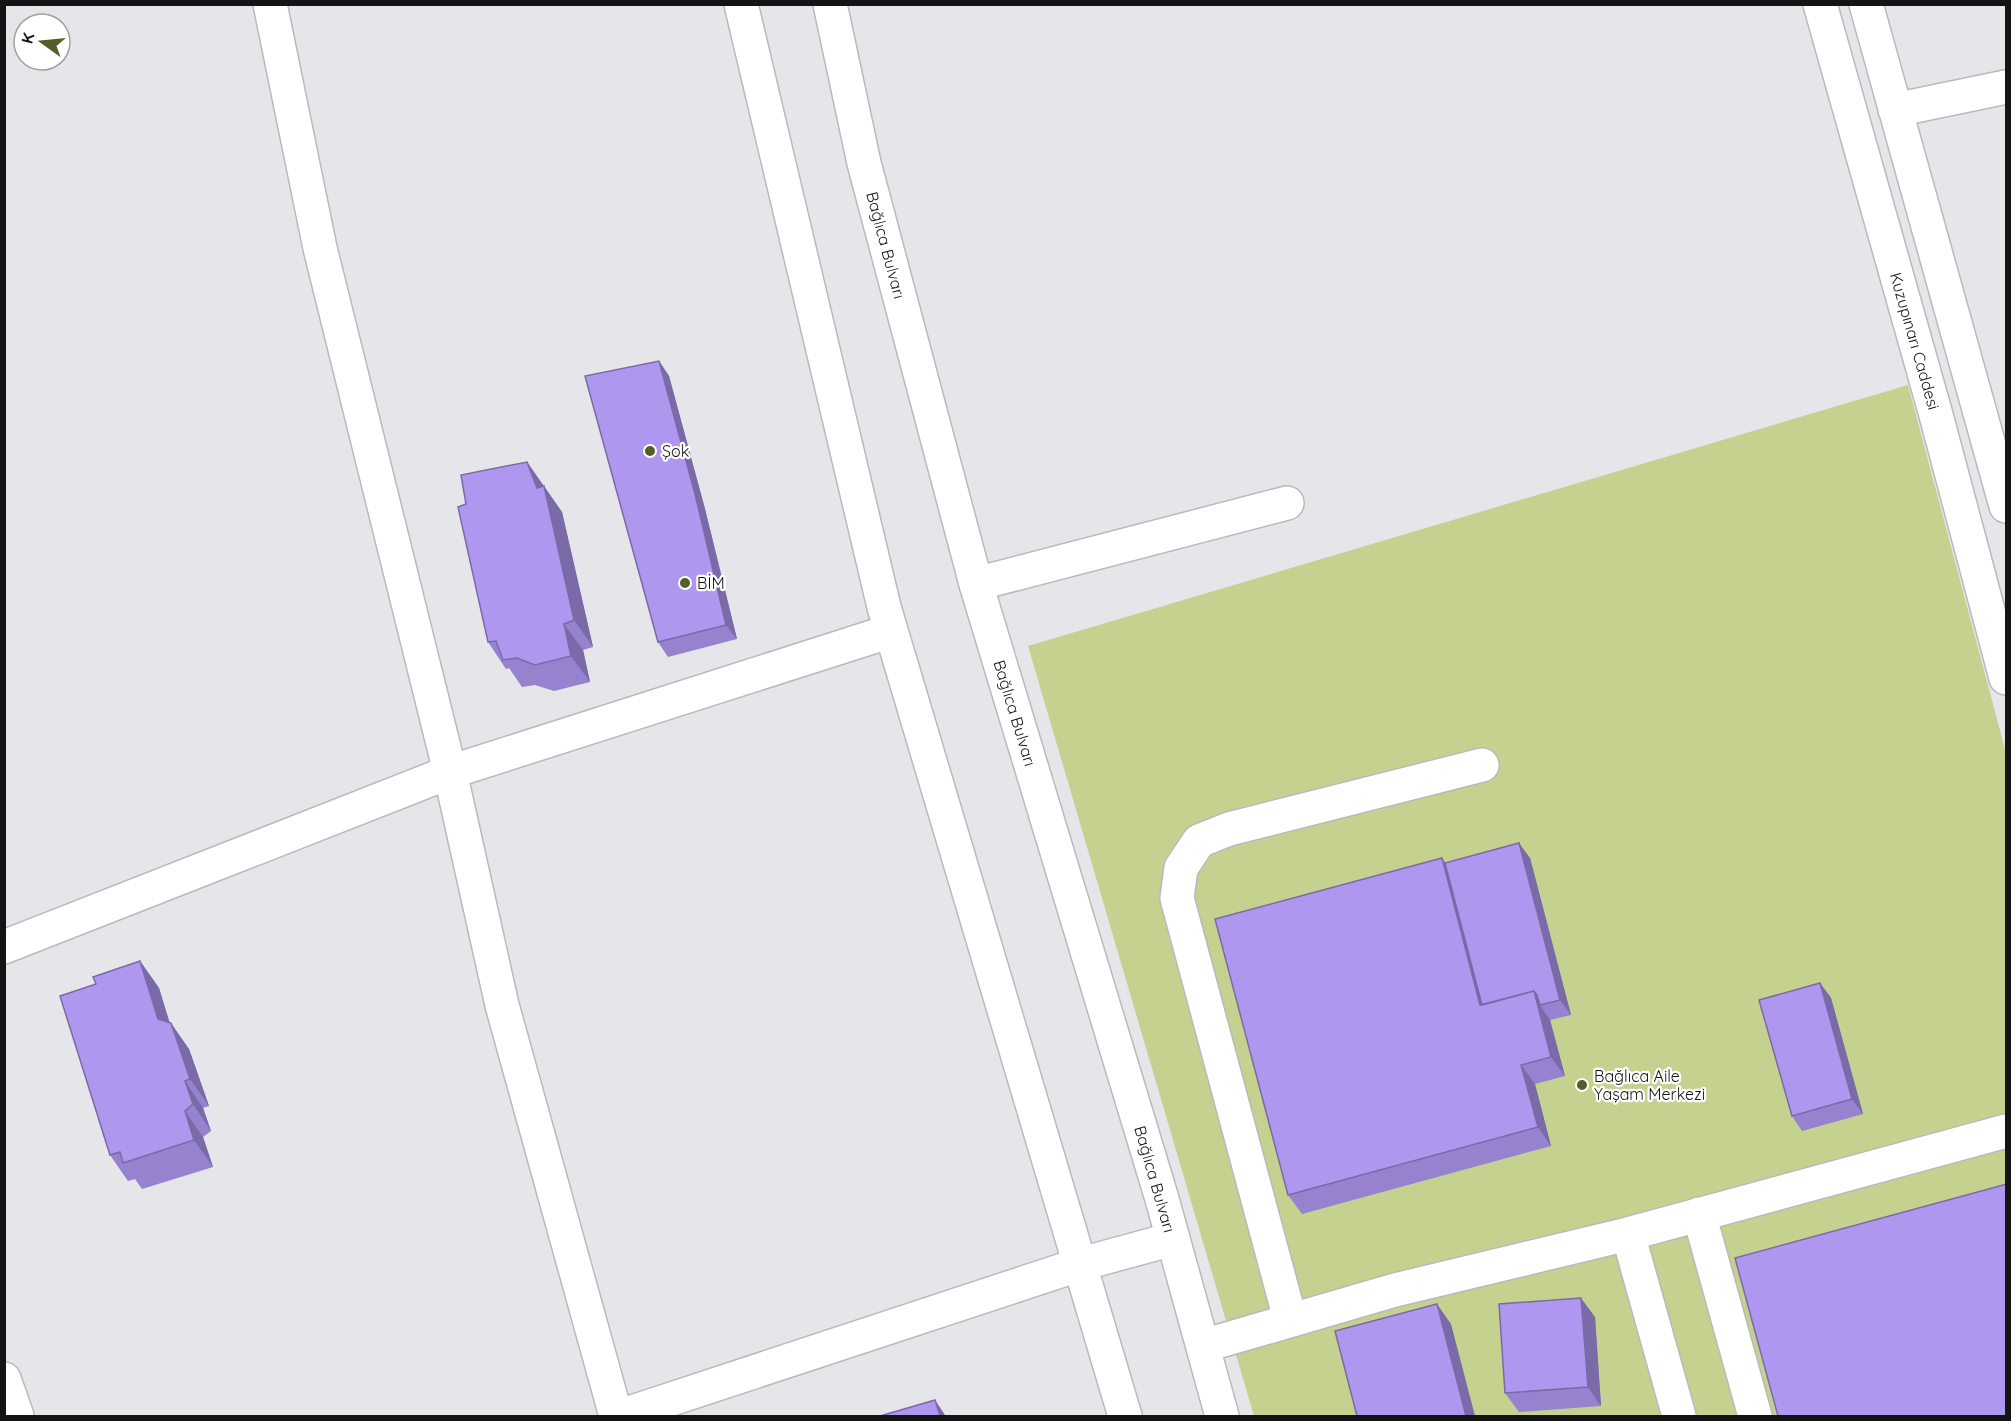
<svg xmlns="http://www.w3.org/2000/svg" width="2011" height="1421" font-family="Quicksand,sans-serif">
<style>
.green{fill:#c5d18f}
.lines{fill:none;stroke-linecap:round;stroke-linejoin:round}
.minor-casing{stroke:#bab9bc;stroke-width:36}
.major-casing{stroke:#bab9bc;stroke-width:36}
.minor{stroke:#fff;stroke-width:33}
.major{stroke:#fff;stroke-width:33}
.wall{fill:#9682ce}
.shaded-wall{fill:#7a6aa7}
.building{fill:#af97ef;stroke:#7a6aa7;stroke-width:1.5}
.poi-dot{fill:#555d2b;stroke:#fff;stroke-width:2}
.labels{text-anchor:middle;stroke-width:4.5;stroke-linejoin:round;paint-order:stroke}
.street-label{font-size:16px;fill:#141415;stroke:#fff}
.poi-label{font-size:16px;fill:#141415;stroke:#fff;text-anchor:start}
</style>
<rect width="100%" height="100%" fill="#e6e5e9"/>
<path class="green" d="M 1908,385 L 2006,753 L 2006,1416 L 1254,1416 L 1028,646 Z"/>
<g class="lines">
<g class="minor-casing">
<path id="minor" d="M 270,4 L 320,248 L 450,772 L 502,1005 L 616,1416
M 1820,4 L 1936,415 L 2006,678
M 1866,4 L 2006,506
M 1895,110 L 2006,87
M 976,584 L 1287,503
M 4,947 L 450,772 L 891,631
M 1699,1214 L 1755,1416
M 1628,1234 L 1679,1416
M 1290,1319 L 1177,898 L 1181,868 L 1199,841 L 1229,829 L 1482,765
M 1203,1346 L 1395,1290 L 1628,1234 L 2006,1131
M 4,1379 L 17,1416
M 620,1416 L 1081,1264 L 1173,1239"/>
</g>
<g class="major-casing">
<path id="major" d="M 741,4 L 884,607 L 1125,1416
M 830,4 L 864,163 L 976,584 L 1162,1199 L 1222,1416"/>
</g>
<use href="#minor" class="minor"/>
<use href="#major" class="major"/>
</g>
<path class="wall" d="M 659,361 L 669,376 L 705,509 L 737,639 L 668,657 L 658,642 Z
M 527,462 L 562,512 L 593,647 L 583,650 L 590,682 L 554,691 L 535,685 L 522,687 L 509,668 L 506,669 L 488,642 L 466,504 Z
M 1530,858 L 1571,1015 L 1550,1020 L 1565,1076 L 1535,1084 L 1551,1146 L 1302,1214 L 1288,1195 L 1445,863 Z
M 140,961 L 159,988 L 169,1023 L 189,1049 L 209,1106 L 203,1108 L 211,1131 L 203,1137 L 213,1167 L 142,1189 L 135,1179 L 128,1181 L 110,1155 L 96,984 Z
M 1820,983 L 1831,998 L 1863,1114 L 1802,1131 L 1792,1116 Z
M 1595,1317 L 1601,1406 L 1519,1412 L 1505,1393 Z"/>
<path class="shaded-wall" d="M 659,361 L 669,376 L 705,509 L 737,639 L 726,625 Z
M 527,462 L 562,512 L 593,647 L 574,620 L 537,488 Z
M 564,624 L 583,650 L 590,682 L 571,656 Z
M 1519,843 L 1530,858 L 1571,1015 L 1560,1000 Z
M 1442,858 L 1455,878 L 1489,1008 L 1480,1005 Z
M 140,961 L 159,988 L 177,1046 L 158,1019 Z
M 1820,983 L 1831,998 L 1863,1114 L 1852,1099 Z
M 1534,991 L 1543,1005 L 1540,1005 L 1550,1020 L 1565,1076 L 1551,1057 Z
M 171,1023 L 189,1049 L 209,1106 L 190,1079 Z
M 1521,1065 L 1535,1084 L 1551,1146 L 1538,1127 Z
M 185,1081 L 203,1108 L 211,1131 L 193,1104 Z
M 185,1111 L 203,1137 L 213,1167 L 194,1140 Z
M 1581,1298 L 1595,1317 L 1601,1406 L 1588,1387 Z
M 1437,1304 L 1451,1324 L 1475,1416 L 1466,1416 Z
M 935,1400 L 945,1415 L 946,1416 L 940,1416 Z"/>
<path class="building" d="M 659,361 L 695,494 L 726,625 L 658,642 L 585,376 Z
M 527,462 L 537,488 L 544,486 L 574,620 L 564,624 L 571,656 L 535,665 L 517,658 L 503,660 L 496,641 L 488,642 L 458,507 L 466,504 L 461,475 Z
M 1519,843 L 1560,1000 L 1540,1005 L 1537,995 L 1534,991 L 1482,1005 L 1445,863 Z
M 1442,858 L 1480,1005 L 1534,991 L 1551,1057 L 1521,1065 L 1538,1127 L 1288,1195 L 1215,919 Z
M 140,961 L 158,1019 L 171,1023 L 190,1079 L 185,1081 L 193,1104 L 185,1111 L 194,1140 L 123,1163 L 120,1152 L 110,1155 L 60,996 L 96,984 L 93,977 Z
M 1820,983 L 1852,1099 L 1792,1116 L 1759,1000 Z
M 2007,1184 L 2007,1416 L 1778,1416 L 1735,1258 Z
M 1581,1298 L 1588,1387 L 1505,1393 L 1499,1304 Z
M 1437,1304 L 1466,1416 L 1357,1416 L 1335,1331 Z
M 935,1400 L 940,1416 L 880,1416 Z"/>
<g class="poi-dot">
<circle cx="650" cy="451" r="6"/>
<circle cx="685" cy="583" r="6"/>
<circle cx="1582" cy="1085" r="6"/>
</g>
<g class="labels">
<g class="street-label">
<text transform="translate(886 245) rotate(75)" y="6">Bağlıca Bulvarı</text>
<text transform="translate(1915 341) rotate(74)" y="6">Kuzupınarı Caddesi</text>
<text transform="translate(1015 713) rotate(73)" y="6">Bağlıca Bulvarı</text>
<text transform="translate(1155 1179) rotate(74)" y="6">Bağlıca Bulvarı</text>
</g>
<g class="poi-label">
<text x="662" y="457">Şok</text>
<text x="697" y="589">BİM</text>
<text x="1594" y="1082">Bağlıca Aile<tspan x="1594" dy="18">Yaşam Merkezi</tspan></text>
</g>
</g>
<rect width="2011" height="1421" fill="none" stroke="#141415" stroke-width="12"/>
<g transform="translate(42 42) rotate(285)"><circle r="28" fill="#ffffff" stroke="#a1a1a1" stroke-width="1.5"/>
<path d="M0-4.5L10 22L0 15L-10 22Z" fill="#555d2b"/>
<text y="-9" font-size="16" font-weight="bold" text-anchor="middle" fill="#141415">K</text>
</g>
</svg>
